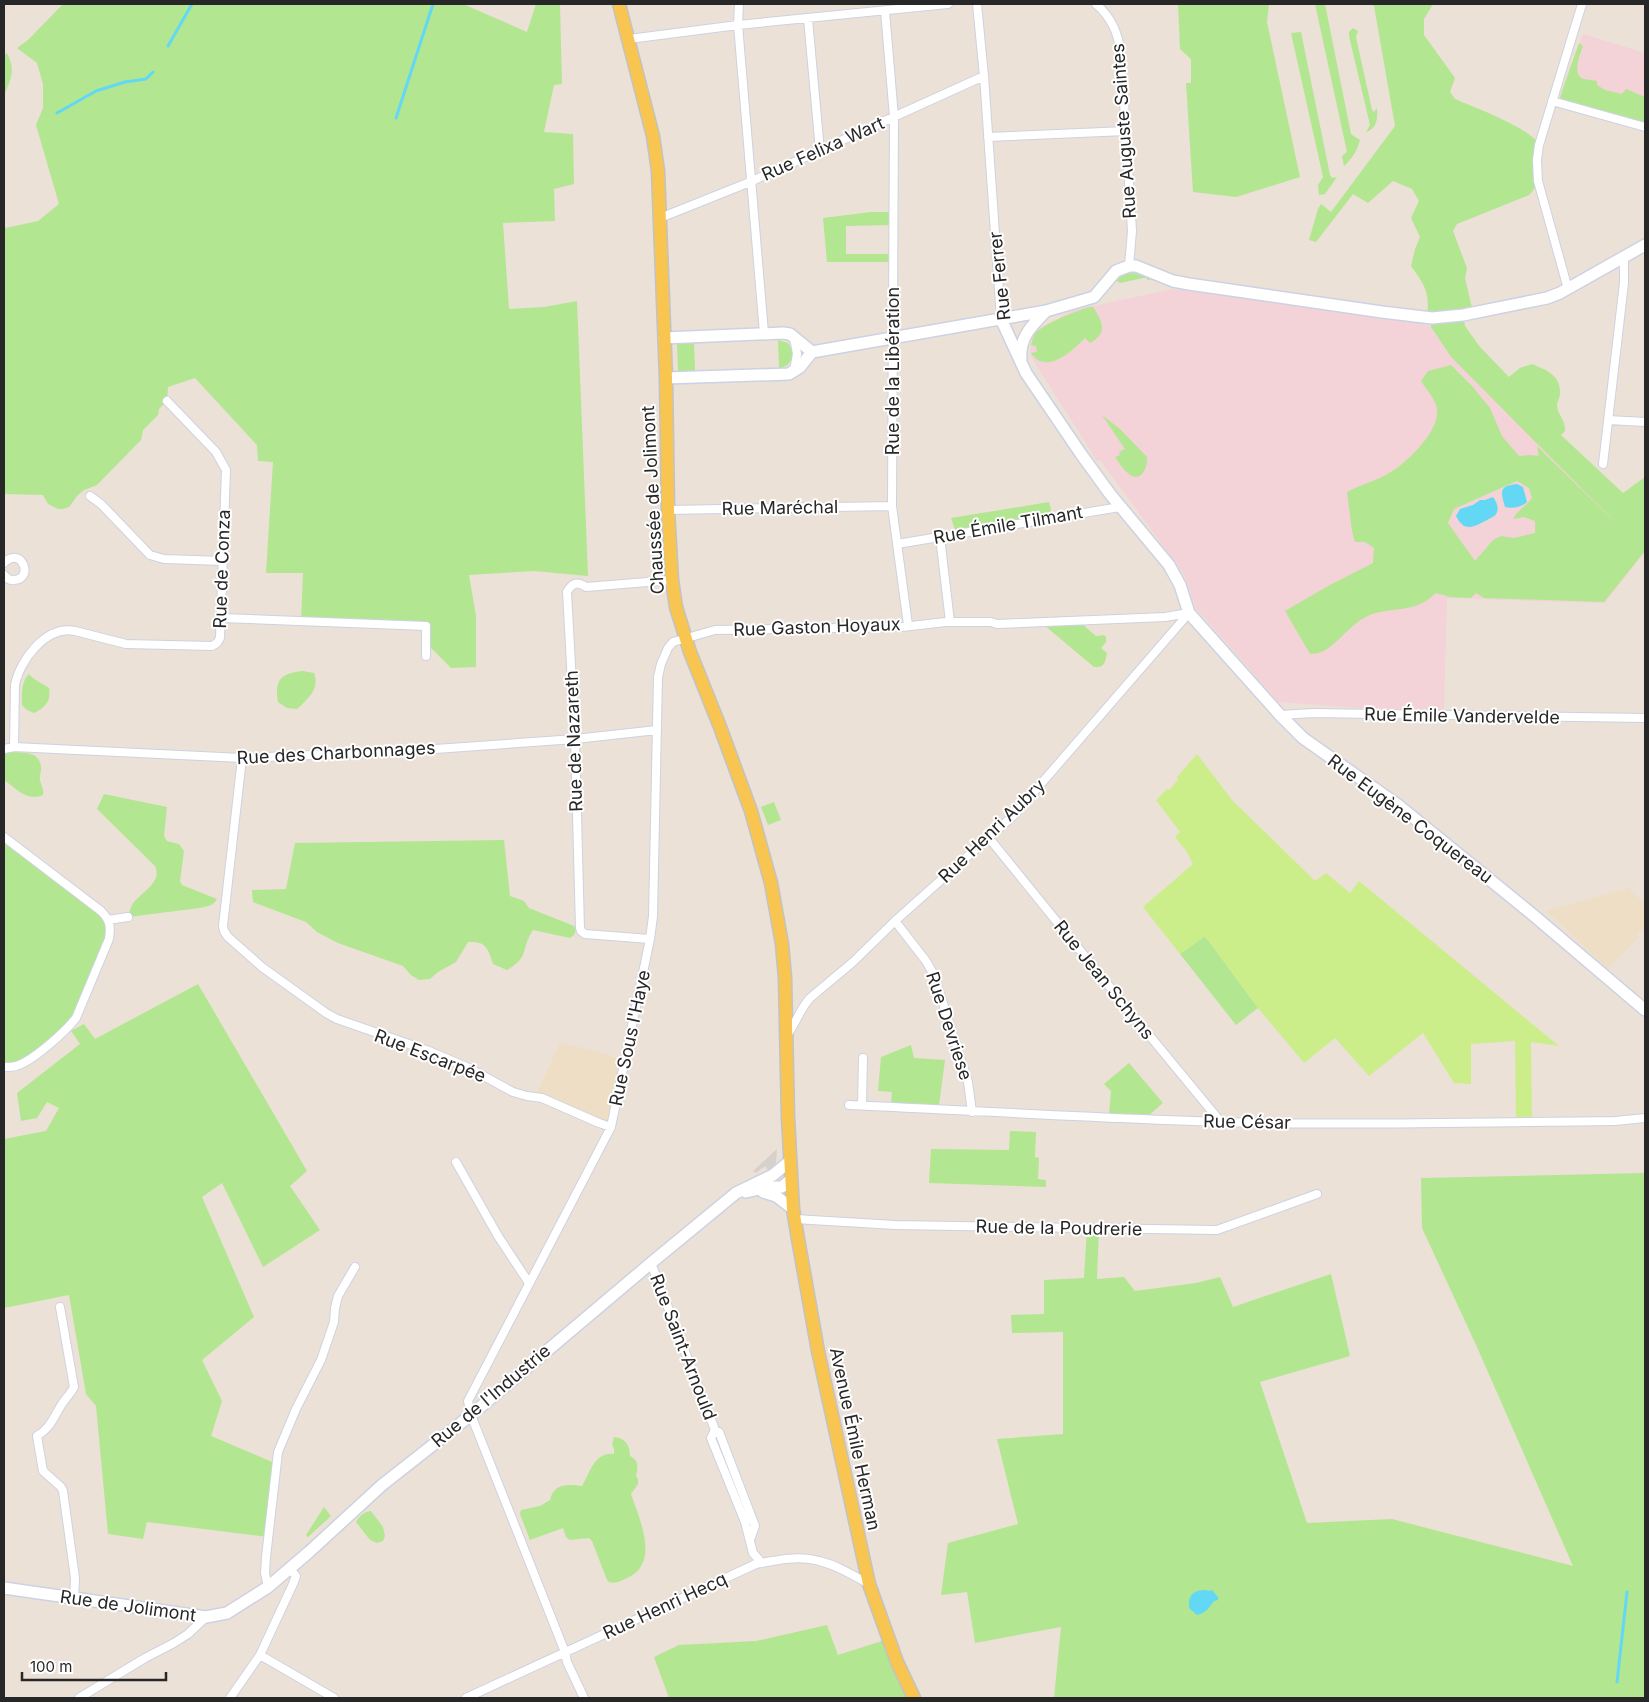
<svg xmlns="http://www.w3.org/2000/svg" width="1649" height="1702" font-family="Inter,sans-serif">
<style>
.education{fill:#eedec5}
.medical{fill:#f3d3d7}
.green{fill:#b3e690;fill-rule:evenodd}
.pitch{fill:#cbee8b}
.plaza{fill:#d6d1ca}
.water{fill:#63d8f4}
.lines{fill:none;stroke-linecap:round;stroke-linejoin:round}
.stream{stroke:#63d8f4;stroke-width:3}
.street-casing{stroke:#cdd2e2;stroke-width:10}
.secondary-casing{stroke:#cdd2e2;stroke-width:14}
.primary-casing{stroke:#c3c3c3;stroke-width:15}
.street{stroke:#fff;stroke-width:8}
.secondary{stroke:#fff;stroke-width:11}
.primary{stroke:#f8c550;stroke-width:12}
.labels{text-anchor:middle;stroke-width:4;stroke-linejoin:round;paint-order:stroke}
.street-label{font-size:18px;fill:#272727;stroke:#fff}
</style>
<rect width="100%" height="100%" fill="#ebe1d7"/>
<path class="education" d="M 1628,888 L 1645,904 L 1645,926 L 1637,935 L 1639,937 L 1608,969 L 1546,911 Z
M 560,1043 L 596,1051 L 625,1061 L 611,1127 L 535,1097 Z"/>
<path class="medical" d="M 1583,34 L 1645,53 L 1645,124 L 1560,98 Z
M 1173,289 L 1392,317 L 1430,326 L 1451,357 L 1645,551 L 1605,603 L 1447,598 L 1444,710 L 1360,708 L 1278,702 L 1196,608 L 1184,574 L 1100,460 L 1097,461 L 1030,355 L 1032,336 L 1038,329 L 1074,310 Z"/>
<path class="green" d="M 63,4 L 463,4 L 527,32 L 536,4 L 560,4 L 562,84 L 554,85 L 544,132 L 573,134 L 574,184 L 554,189 L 555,221 L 503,223 L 509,309 L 544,307 L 577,301 L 588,576 L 534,571 L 469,575 L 476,616 L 476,667 L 451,668 L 426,643 L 426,626 L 301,621 L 303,573 L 266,573 L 273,462 L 258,461 L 257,445 L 195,378 L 168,387 L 167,401 L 159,409 L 158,415 L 143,430 L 141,440 L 97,485 L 84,490 L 77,496 L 69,507 L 63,509 L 58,509 L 48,504 L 43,495 L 4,494 L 4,226 L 6,228 L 38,221 L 59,204 L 36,125 L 43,108 L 43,84 L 37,63 L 17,48 L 28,40 Z
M 1178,4 L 1269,4 L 1267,22 L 1300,177 L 1236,197 L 1193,192 L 1186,83 L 1191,83 L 1191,59 L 1180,49 Z
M 1315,4 L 1325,4 L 1351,134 L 1360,140 C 1357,151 1352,159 1344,166 L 1342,156 L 1347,152 Z
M 1368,4 L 1433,4 L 1424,19 L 1424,35 L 1455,78 L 1450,92 L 1455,99 C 1471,106 1533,129 1538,144 C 1541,150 1539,160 1539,167 C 1538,179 1538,186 1529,195 L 1457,224 L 1453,231 L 1467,268 L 1465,278 L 1473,312 L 1463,315 L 1465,326 L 1480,347 L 1509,377 L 1520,368 L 1532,364 C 1546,370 1561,375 1560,394 C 1560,398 1557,401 1557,405 C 1558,417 1565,417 1565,431 L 1561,435 L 1623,493 L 1645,477 L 1645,551 L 1604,602 L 1484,598 L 1476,593 L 1471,598 L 1450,597 L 1436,593 C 1432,596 1428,600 1424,602 C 1405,613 1382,607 1364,618 C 1349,626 1335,647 1321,652 C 1318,654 1313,653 1310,654 L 1285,611 L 1328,586 L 1373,563 L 1374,548 L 1365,542 L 1355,542 L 1352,531 L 1347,492 C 1360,485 1374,481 1386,475 C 1405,465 1440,432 1437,409 C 1436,400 1426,389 1421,381 L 1428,371 L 1451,365 L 1472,386 L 1490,408 L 1502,436 L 1519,456 L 1531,455 L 1539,456 L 1537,446 L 1623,530 L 1451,357 L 1431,327 L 1430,318 L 1427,317 C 1430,293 1425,285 1411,266 L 1415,249 L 1420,237 L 1411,218 L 1419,201 L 1412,189 L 1393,181 L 1368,203 L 1353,194 L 1316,242 L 1309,240 L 1318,209 L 1321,204 L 1331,212 L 1395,126 L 1374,6 ZM 1517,481 L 1529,488 L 1532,498 C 1526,506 1518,510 1513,519 L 1524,517 L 1535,521 L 1535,533 L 1514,538 L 1501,536 L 1493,540 L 1475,561 L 1448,523 L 1454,509 Z
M 1353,28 L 1358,31 L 1356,37 L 1372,110 L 1374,112 L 1377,108 C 1378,118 1377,129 1366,132 L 1370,125 L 1349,36 L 1349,32 Z
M 1301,32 L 1330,175 L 1332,178 L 1337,177 L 1325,194 L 1319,195 L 1318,185 L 1323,177 L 1291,33 Z
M 1579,43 L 1583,46 C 1580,55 1571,75 1584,79 C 1588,80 1593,80 1597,81 L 1597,85 L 1605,90 L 1622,94 L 1626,89 L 1645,97 L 1645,124 L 1563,102 L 1560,98 L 1561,94 Z
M 7,53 C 16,70 11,79 4,95 L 4,55 Z
M 871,212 L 890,212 L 894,225 L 846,226 L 846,254 L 894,254 L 894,262 L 827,262 L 823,218 Z
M 1134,273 L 1154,279 L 1147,280 L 1147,278 L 1143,278 L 1120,283 L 1116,280 L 1124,274 Z
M 1089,307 L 1093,307 C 1103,322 1108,333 1090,343 L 1085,338 C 1075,348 1056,367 1040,361 C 1037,360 1033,356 1031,353 L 1037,352 L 1036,346 L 1031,345 C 1032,342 1033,337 1035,334 C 1042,324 1077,311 1089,307 Z
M 778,340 L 788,343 C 796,353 793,366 779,368 Z
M 677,343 L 694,343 L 695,371 L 678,371 Z
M 1102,415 L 1120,429 L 1147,457 C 1148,467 1141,484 1129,474 C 1123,470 1119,462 1115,457 L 1120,455 L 1119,452 L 1125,449 Z
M 1049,502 L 1052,514 L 955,530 L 951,518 Z
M 1082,624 L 1096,636 L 1104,635 L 1106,637 L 1106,642 L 1101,648 L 1107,653 C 1105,661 1106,668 1094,667 L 1044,625 Z
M 303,671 L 314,673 C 320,689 308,699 297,709 L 287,708 L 278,702 C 274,679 282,673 303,671 Z
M 29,674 C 35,681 42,683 49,688 C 51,701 46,707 34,713 L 27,710 L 22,705 C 22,695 21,681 29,674 Z
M 12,752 C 25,753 39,751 41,767 C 42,771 39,776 40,780 C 41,786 44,788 43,795 C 27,802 17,789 4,780 L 4,753 Z
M 104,794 L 167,807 L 164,836 L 167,841 L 179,844 L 184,851 L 180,881 L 182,885 L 217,899 C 213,906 208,906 200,908 L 128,917 C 129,913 130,909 132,905 C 140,892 163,883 155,866 L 97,809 Z
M 774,802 L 781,820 L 768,825 L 761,807 Z
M 4,837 L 106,914 L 111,925 L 72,1023 L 20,1064 L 4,1068 Z
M 504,840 L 510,896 L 524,901 L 529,908 L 574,926 L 576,930 L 574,935 L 570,938 L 533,930 C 520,949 531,956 507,970 L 493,964 C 488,948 486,941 468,942 L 456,962 L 438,972 L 430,979 L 419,980 L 411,975 L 403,966 L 338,943 L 317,932 L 306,922 L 253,902 L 252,890 L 286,889 L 295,843 Z
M 1205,936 L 1258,1008 L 1236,1025 L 1180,954 Z
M 198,984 L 307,1171 L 290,1186 L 320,1230 L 263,1267 L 222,1183 L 202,1197 L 254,1317 L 202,1360 L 222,1401 L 211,1436 L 277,1464 L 269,1537 L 147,1522 L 143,1539 L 108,1534 L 96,1406 L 86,1394 L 69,1295 L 4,1308 L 4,1139 L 46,1131 L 59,1108 L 47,1102 L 37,1118 L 21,1121 L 17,1093 L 80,1044 L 71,1031 L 84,1024 L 95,1039 Z
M 911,1045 L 914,1058 L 945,1060 L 939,1105 L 891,1103 L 892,1092 L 878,1091 L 881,1057 Z
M 1129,1063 L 1163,1103 L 1148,1116 L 1109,1114 L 1111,1091 L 1104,1084 Z
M 1010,1131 L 1036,1132 L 1035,1157 L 1039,1158 L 1038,1179 L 1046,1180 L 1046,1187 L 929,1183 L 931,1149 L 1009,1150 Z
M 1645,1173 L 1645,1698 L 1054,1698 L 1061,1627 L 975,1643 L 967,1592 L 941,1595 L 948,1543 L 1018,1524 L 997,1439 L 1063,1434 L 1063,1332 L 1012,1333 L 1011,1315 L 1044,1314 L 1044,1280 L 1084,1278 L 1087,1229 L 1099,1229 L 1097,1279 L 1124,1277 L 1135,1291 L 1196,1283 L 1220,1277 L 1233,1307 L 1331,1274 L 1350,1356 L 1260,1382 L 1307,1523 L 1392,1519 L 1573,1566 L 1477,1347 L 1422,1228 L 1421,1178 Z
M 614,1437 C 625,1438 630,1445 630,1456 C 639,1461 638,1466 636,1476 L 638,1479 L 638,1484 L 631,1494 C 639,1518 661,1564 627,1578 C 621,1581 616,1584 609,1582 L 607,1580 L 592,1541 L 589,1538 L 570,1540 L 566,1537 L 563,1528 L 530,1540 L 520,1514 L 521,1510 L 540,1506 L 550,1500 C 554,1483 567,1484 582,1486 C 590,1473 594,1452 614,1454 L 614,1449 L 612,1444 Z
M 324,1507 L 331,1516 L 308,1537 L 306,1535 Z
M 371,1511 L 383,1527 L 385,1536 L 383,1541 L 377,1543 L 370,1540 L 356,1522 C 359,1516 364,1512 371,1511 Z
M 827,1625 L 838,1655 L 888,1639 L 914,1698 L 669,1698 L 654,1657 L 679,1645 L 756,1641 Z"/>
<path class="pitch" d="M 1197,754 L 1232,800 L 1315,881 L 1326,873 L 1350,893 L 1359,881 L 1559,1046 L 1531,1042 L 1532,1121 L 1516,1122 L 1515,1041 L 1471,1044 L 1471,1084 L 1454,1083 L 1423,1033 L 1369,1076 L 1335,1038 L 1304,1063 L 1258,1008 L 1205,936 L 1180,954 L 1143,907 L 1193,864 L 1187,852 L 1175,837 L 1180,832 L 1156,800 L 1167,789 L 1169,790 L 1178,780 L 1177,777 Z"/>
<path class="plaza" d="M 777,1149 L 776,1163 L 772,1170 L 769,1172 L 765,1166 L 756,1173 L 753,1171 Z"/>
<path class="water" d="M 1517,484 L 1523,487 L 1527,502 C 1522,507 1512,509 1505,507 C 1501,492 1498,486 1517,484 Z
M 1493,497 C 1496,501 1499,507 1497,512 C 1496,516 1492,517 1489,519 C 1475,526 1465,534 1456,516 L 1460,509 L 1473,505 L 1480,500 L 1485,500 Z
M 1206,1590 L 1209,1591 L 1212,1590 L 1218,1597 L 1218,1600 L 1214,1601 C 1209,1608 1206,1613 1197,1615 L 1189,1608 C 1188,1595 1193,1590 1206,1590 Z"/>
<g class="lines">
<path class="stream" d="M 168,46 L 192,4
M 57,113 L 96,91 L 125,82 L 146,79 L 153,72
M 396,118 L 433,4
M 1617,1682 L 1627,1592"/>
<g class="street-casing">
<path id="street" d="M 739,4 L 738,25 L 764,333
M 977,4 L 984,76 L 1001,319
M 1096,4 C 1112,18 1118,33 1121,54 L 1132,231 L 1129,266
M 885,11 L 894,117 L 892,506 L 908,625
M 808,19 L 820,151
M 629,39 L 738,25 L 948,4
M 1552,101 L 1645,127
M 988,137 L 1126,131
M 660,218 L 750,182 L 984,76
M 1568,289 L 1538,181 L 1537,160 L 1539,145 L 1582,4
M 794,371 L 797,354 L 794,337
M 1608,420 L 1645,422
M 1603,464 L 1624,283 L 1624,257
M 90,496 L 101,504 L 150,555 L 164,559 L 223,561
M 668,510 L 892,506
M 940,537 L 950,622
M 897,544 L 1120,507
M 4,563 C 21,545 35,579 14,580 C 10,581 7,578 4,575
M 221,618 L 426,626 L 426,656
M 1280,715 L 1313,713 L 1645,718
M 14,747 L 15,685 C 20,660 46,625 75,631 L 126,644 L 212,646 L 217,643 L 220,638 L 226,470 L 216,452 L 167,401
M 4,749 L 14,747 L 242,758 L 407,751 L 575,739 L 657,730
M 242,758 L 223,926 L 224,931 L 228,937 L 262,967 L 326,1013 L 337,1019 L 429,1051 L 469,1068 L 513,1092 L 527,1096 L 542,1098 L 599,1123 L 611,1127
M 4,837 L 101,911 C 110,920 111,926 109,939 L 76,1018 C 65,1032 33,1061 16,1066 C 12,1067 8,1067 4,1067
M 989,838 L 1135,1018 L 1220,1121
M 108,920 L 128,917
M 895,921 L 926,961 L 934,975 L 968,1082 L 972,1112
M 650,939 L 585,934 L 581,931 L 580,928 L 575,739 L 567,592 C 572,583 577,581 586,587 L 672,580
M 787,1035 C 796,1023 800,1009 810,998 L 853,962 L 895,921 L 1014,815 L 1189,613
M 849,1105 C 986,1111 1123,1120 1261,1123 C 1379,1125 1497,1122 1615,1121 L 1645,1118
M 862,1105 L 863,1058
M 456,1162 L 498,1236 L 529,1283
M 795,1219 L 895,1225 L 1217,1230 L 1317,1194
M 651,1263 L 715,1430
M 60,1307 L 74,1387 C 71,1393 66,1398 62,1404 C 54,1416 51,1428 37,1436 L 43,1471 L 61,1487 L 63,1491 L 75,1578 L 74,1599
M 750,1540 L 755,1526 L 719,1432 L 715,1430 L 711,1438 L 745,1522 L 753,1553 L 762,1563
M 268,1587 L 265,1573 L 266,1557 L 278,1452 L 296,1409 L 321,1360 L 334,1322 L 335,1308 L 338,1296 L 355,1267
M 260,1655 L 334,1698
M 79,1698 L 145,1658 L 174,1643 L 188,1634 L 206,1617
M 230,1698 L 260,1655 L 293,1584 L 296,1576 L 290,1569
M 466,1698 L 756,1564 C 776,1560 799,1555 819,1561 C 836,1565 853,1575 869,1584
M 584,1698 L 567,1662 L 565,1652 L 471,1415 L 468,1401 L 611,1127 L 650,939 L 653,916 L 658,677 L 661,664 L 668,648 L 673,642 L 715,630 L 902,627 L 946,622 L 991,622 L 997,624 L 1165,617 L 1189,613"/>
</g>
<g class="secondary-casing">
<path id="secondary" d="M 1001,319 L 1026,373 L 1081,454 L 1110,494 L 1169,565 L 1180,585 L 1189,613 L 1280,715 L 1303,738 L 1398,805 L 1532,914 L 1645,1010
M 664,338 L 783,333 L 790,334 L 812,352
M 812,352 L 1046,311 L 1094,297 L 1116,271 L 1129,266 L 1136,266 L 1173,281 L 1189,284 L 1382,312 L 1432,318 L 1463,315 L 1547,298 L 1560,293 L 1645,245
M 1021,359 C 1019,338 1032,325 1046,311
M 666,378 L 789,374 L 800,367 L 812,352
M 746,1192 L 768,1187 L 782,1187 L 791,1179
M 763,1192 L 776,1196 L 793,1209
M 4,1588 L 206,1617 L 227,1613 L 268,1587 L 309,1552 L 382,1485 L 471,1415 L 651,1263 L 736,1193 L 773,1175 L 790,1161"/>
</g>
<g class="primary-casing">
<path id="primary" d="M 619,4 L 653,136 L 658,171 L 666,378 L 668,510 L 672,580 L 676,607 L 690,652 L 720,727 L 751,811 L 771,883 L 782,944 L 785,978 L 788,1118 L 793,1209 L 798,1239 L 818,1351 L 869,1584 L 897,1662 L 914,1698"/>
</g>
<use href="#street" class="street"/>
<use href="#secondary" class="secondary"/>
<use href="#primary" class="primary"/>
</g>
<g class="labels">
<g class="street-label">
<text transform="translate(1124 131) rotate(-94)" y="6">Rue Auguste Saintes</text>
<text transform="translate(823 149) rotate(-24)" y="6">Rue Felixa Wart</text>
<text transform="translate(1000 276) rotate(-96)" y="6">Rue Ferrer</text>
<text transform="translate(893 371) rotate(-90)" y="6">Rue de la Libération</text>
<text transform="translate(653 500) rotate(-93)" y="6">Chaussée de Jolimont</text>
<text transform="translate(780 508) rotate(-1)" y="6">Rue Maréchal</text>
<text transform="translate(1008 525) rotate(-10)" y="6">Rue Émile Tilmant</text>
<text transform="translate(222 569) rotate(-88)" y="6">Rue de Conza</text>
<text transform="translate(817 627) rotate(-2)" y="6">Rue Gaston Hoyaux</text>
<text transform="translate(1462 716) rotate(1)" y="6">Rue Émile Vandervelde</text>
<text transform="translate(574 741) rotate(-92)" y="6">Rue de Nazareth</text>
<text transform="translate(336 753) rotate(-3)" y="6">Rue des Charbonnages</text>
<text transform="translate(1410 819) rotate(37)" y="6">Rue Eugène Coquereau</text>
<text transform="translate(992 831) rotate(-44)" y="6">Rue Henri Aubry</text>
<text transform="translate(1104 980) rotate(51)" y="6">Rue Jean Schyns</text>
<text transform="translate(949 1026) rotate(72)" y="6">Rue Devriese</text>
<text transform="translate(630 1038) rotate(-78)" y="6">Rue Sous l'Haye</text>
<text transform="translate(430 1056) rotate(21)" y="6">Rue Escarpée</text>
<text transform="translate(1247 1122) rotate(1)" y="6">Rue César</text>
<text transform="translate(1059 1228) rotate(1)" y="6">Rue de la Poudrerie</text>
<text transform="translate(683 1347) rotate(69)" y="6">Rue Saint-Arnould</text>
<text transform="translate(491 1396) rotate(-40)" y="6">Rue de l'Industrie</text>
<text transform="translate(855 1439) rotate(78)" y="6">Avenue Émile Herman</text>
<text transform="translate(128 1606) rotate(8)" y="6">Rue de Jolimont</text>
<text transform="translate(665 1606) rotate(-25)" y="6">Rue Henri Hecq</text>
</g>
</g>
<rect width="1649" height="1702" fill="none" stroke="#272727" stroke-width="10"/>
<path d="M22 1672v8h144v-8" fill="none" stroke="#272727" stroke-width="2.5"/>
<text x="30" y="1672" font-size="15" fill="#272727" stroke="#ffffff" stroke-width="4" paint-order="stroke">100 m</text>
</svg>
